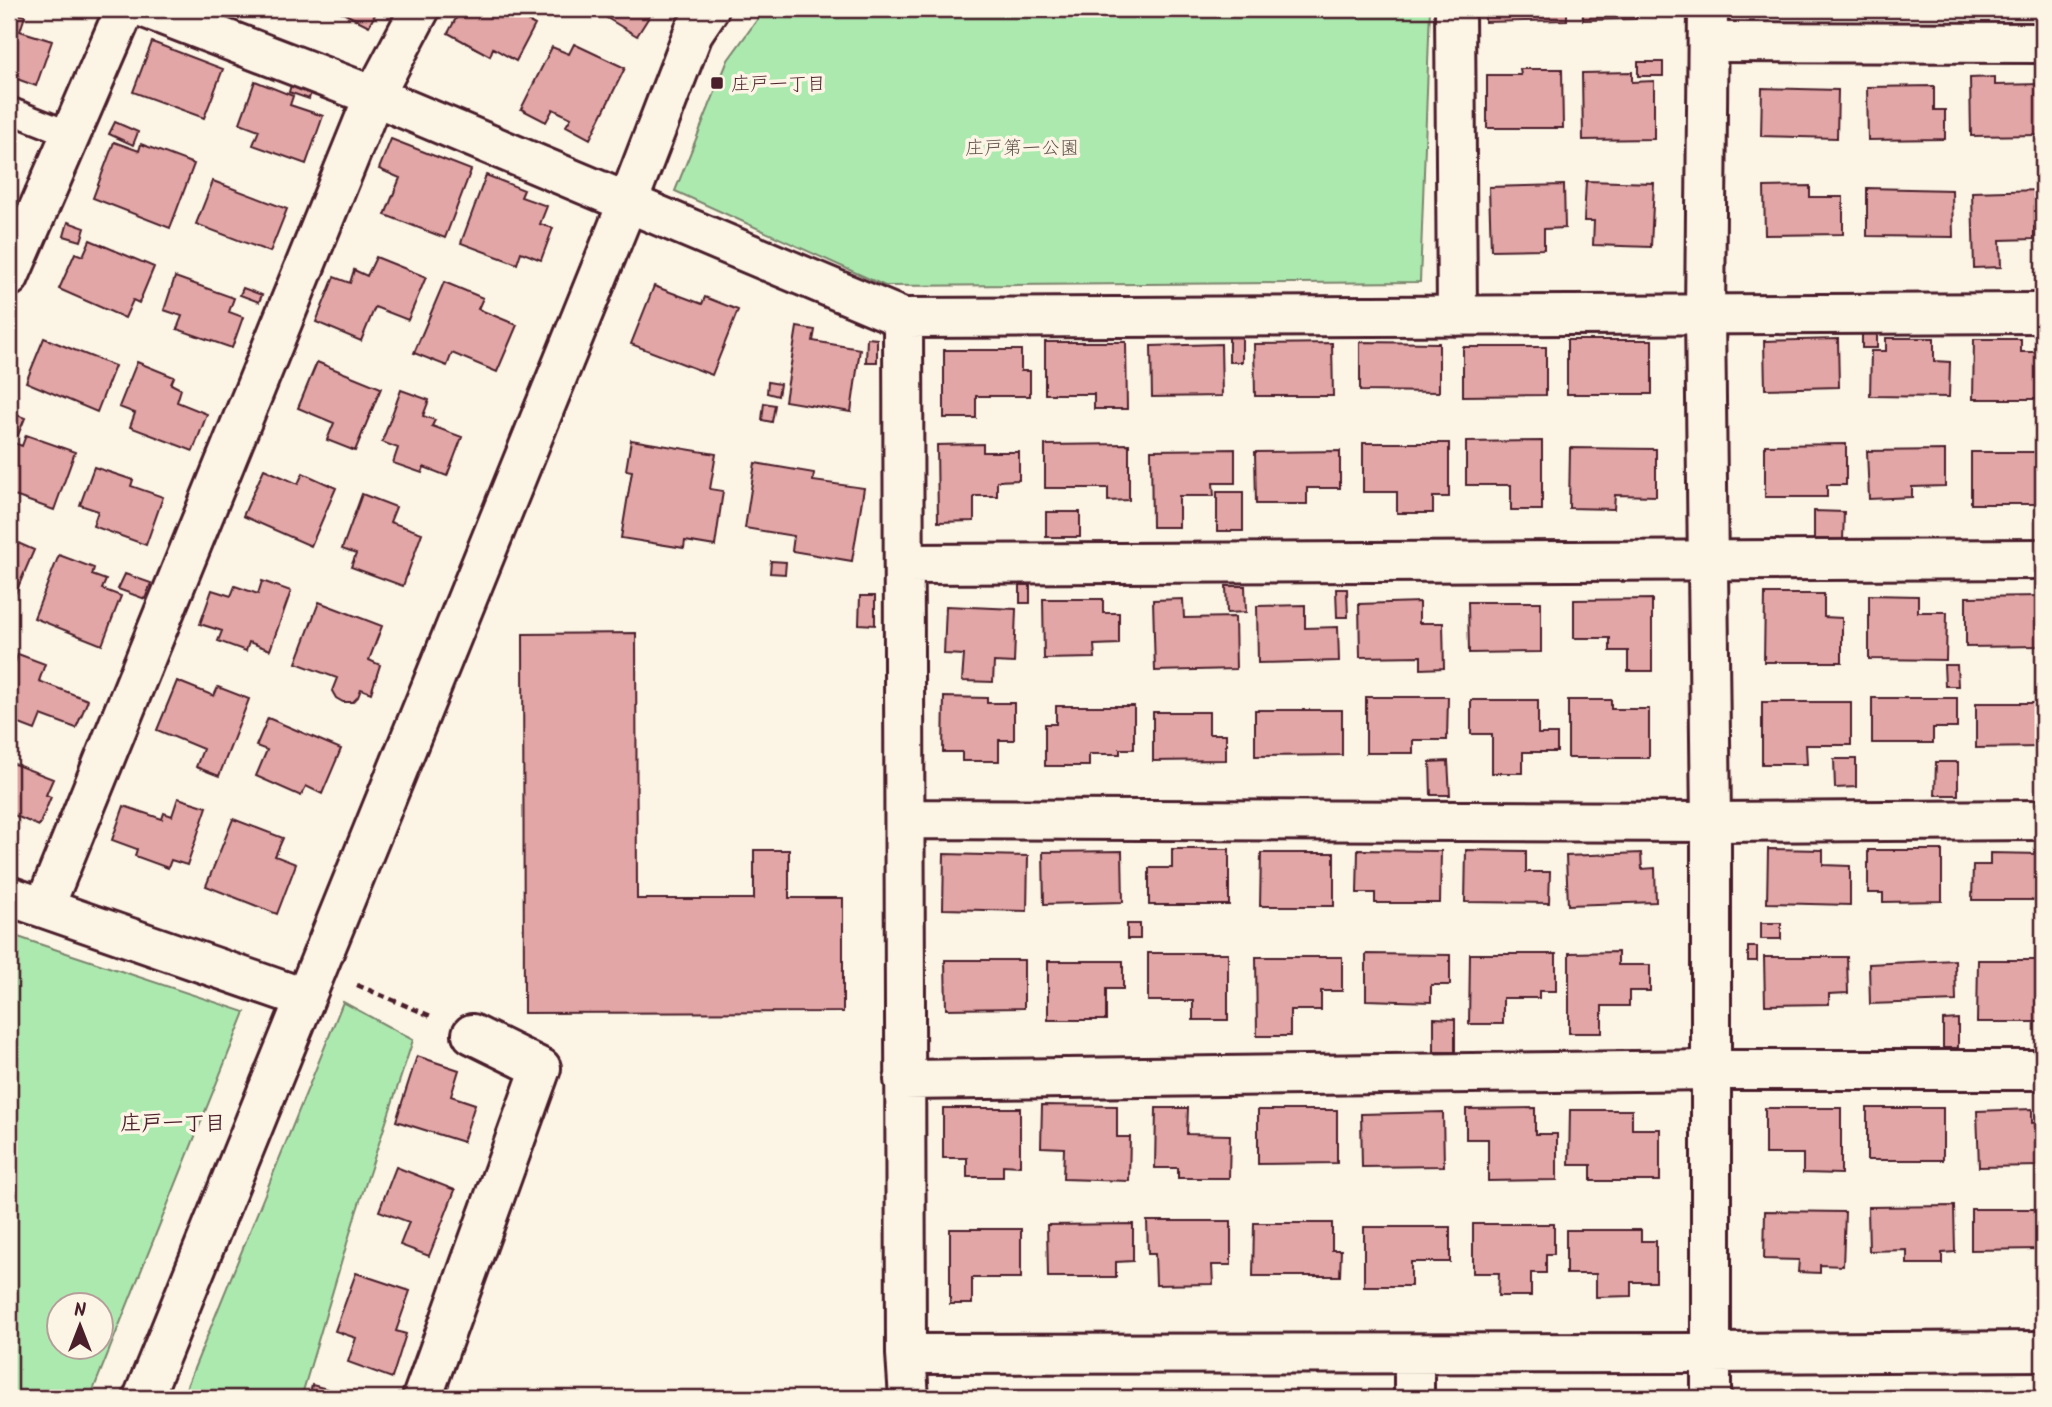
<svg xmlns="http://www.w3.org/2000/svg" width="2052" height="1407" font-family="Kalam,'Klee One',sans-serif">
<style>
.green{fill:#ace9af;stroke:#7b846d;stroke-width:2;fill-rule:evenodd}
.building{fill:#e1a6a5;stroke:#4a1f2b;stroke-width:2}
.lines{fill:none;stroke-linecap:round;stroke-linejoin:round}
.service-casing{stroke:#4a1f2b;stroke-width:30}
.minor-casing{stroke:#4a1f2b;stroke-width:44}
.tertiary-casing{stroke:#4a1f2b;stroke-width:44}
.path{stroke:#4a1f2b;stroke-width:4.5;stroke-dasharray:7 5;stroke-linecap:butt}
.service{stroke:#fcf5e5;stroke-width:24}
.minor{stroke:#fcf5e5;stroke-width:38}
.tertiary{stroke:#fcf5e5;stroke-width:38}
.poi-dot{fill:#4a1f2b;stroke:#fcf5e5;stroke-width:2.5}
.labels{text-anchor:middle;stroke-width:7;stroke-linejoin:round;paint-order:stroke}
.poi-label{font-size:19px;fill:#4a1f2b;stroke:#fcf5e5;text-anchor:start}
.park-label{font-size:19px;fill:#62524c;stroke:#fcf5e5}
.neighbourhood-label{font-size:21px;font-weight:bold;fill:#4a1f2b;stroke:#fcf5e5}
</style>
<rect width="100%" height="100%" fill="#fcf5e5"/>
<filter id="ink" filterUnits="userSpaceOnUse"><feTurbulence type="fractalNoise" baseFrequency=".0143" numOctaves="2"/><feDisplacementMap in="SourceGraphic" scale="14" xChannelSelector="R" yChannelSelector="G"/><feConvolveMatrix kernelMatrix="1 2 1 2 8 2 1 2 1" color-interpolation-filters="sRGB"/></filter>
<g filter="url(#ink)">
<path class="green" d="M 765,9 L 1430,9 L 1420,282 L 885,286 L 675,191 L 728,60 Z
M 9,934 L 245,1012 L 90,1398 L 9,1398 ZM 60,1306 L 102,1306 L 102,1348 L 60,1348 Z
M 343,1002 L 413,1040 L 356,1213 L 301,1398 L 182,1398 Z"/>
<path class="building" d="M 335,9 L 378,9 L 369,26 Z
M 461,9 L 505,9 L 535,25 L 516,61 L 493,48 L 490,56 L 448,33 Z
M 592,9 L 654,9 L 637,36 Z
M 1485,9 L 1567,9 L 1567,20 L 1485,22 Z
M 1583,9 L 1636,9 L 1636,19 L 1583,20 Z
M 9,11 L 25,16 L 20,31 L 52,41 L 36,86 L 9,76 Z
M 152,42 L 223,69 L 204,118 L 133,92 Z
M 574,44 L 625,68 L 590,139 L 566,126 L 571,118 L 553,109 L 546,122 L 521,109 L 552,47 L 569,54 Z
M 1638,62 L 1663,62 L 1663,76 L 1638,76 Z
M 1520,69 L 1562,69 L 1563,128 L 1487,128 L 1487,75 L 1521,75 Z
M 1632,72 L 1632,82 L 1654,81 L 1654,139 L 1583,140 L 1582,73 Z
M 1995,77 L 1995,85 L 2043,84 L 2043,135 L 1971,136 L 1970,78 Z
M 255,81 L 293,96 L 290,105 L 323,116 L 306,164 L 253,145 L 259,130 L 240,123 Z
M 291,85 L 311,92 L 309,99 L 289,92 Z
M 1934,86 L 1934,110 L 1945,110 L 1945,139 L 1868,140 L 1867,87 Z
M 1762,88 L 1838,90 L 1837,138 L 1761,136 Z
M 115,122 L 138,132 L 133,145 L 109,134 Z
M 391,139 L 471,170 L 445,238 L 385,215 L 400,178 L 379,169 Z
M 114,142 L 139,151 L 141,144 L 194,164 L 170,228 L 93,198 Z
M 486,175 L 524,190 L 521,197 L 547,206 L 540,224 L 553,228 L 541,260 L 521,252 L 517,264 L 461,243 Z
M 213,181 L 287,209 L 270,252 L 196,224 Z
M 1586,181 L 1654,183 L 1651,247 L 1593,245 L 1594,221 L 1584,221 Z
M 1564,185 L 1565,228 L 1544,229 L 1544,249 L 1491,250 L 1489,187 Z
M 1810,186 L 1810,197 L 1843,197 L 1843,234 L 1765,235 L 1764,187 Z
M 1867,188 L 1952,190 L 1953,237 L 1867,236 Z
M 2043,190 L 2043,226 L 2034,227 L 2034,239 L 2000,240 L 2001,267 L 1974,268 L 1972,192 Z
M 68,222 L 85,228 L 81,241 L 64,236 Z
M 90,240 L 154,267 L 139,303 L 133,300 L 125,318 L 59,289 L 75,253 L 83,256 Z
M 376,257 L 426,277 L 408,320 L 375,307 L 361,341 L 316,322 L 334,277 L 350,283 L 354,270 L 367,276 Z
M 175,277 L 234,298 L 229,312 L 243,317 L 232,348 L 177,329 L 182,316 L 164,310 Z
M 444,282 L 483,298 L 478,309 L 517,325 L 497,372 L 452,353 L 447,366 L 414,353 Z
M 654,286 L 702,304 L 705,297 L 738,310 L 712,375 L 631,344 Z
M 243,288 L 262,295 L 259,302 L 240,295 Z
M 797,327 L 815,330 L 813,341 L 860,349 L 851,412 L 785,401 Z
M 1862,333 L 1877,333 L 1877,348 L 1862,348 Z
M 1229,337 L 1242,337 L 1242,362 L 1229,362 Z
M 44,338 L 115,366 L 97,412 L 26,382 Z
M 867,338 L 877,339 L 877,362 L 866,362 Z
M 1886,338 L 1934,338 L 1934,361 L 1950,362 L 1949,397 L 1870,396 L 1871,351 L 1886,351 Z
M 1838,339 L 1839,387 L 1765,389 L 1764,341 Z
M 1974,339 L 2021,339 L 2021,352 L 2043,352 L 2043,399 L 1973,399 Z
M 1567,340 L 1652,340 L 1652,394 L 1567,394 Z
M 1045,342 L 1126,342 L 1127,409 L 1094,409 L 1094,394 L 1045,394 Z
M 1360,342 L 1439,343 L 1439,392 L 1360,391 Z
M 1332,343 L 1333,396 L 1255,396 L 1254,344 Z
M 1221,344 L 1222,396 L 1152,397 L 1151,346 Z
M 1463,347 L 1546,347 L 1546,395 L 1463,396 Z
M 944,350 L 1021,350 L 1021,371 L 1030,371 L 1030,396 L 976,396 L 976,418 L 944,418 Z
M 137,362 L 174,377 L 171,384 L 181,389 L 177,402 L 207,414 L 193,451 L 130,427 L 135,413 L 119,407 Z
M 317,362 L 381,388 L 355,451 L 327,440 L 334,423 L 298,408 Z
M 768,382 L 780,384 L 778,396 L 767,393 Z
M 401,390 L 429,400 L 423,416 L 435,420 L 432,426 L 462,437 L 447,476 L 424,467 L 422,473 L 393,463 L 398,448 L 382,442 Z
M 764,403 L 775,405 L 772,422 L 762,420 Z
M 9,412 L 25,418 L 18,435 L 9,432 Z
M 26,435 L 75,452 L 54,510 L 9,494 L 9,441 L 22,446 Z
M 631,440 L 716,454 L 710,489 L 723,491 L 715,546 L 685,541 L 684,548 L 621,538 L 632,471 L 626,470 Z
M 1542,441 L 1542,510 L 1511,510 L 1511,485 L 1466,485 L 1466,442 Z
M 1363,443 L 1449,443 L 1449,497 L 1433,497 L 1433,513 L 1397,513 L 1397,492 L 1363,492 Z
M 983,444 L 983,452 L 1019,452 L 1019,480 L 997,481 L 997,496 L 974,496 L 974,521 L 938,522 L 937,445 Z
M 1129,444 L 1129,500 L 1108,501 L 1108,488 L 1045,488 L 1045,445 Z
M 1846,444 L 1846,485 L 1827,485 L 1827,497 L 1765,497 L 1765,445 Z
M 1570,448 L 1656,449 L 1656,496 L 1615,495 L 1614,509 L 1569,508 Z
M 1235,449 L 1235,483 L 1213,483 L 1214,496 L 1179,496 L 1179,527 L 1152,527 L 1151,450 Z
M 1945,450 L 1945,486 L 1912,487 L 1912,497 L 1869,499 L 1867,451 Z
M 1340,451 L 1340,488 L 1307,488 L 1307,504 L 1256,504 L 1255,452 Z
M 1971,452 L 2043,452 L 2043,490 L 2039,490 L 2039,504 L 1971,504 Z
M 755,463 L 814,473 L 813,481 L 864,488 L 852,561 L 792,551 L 794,536 L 745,528 Z
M 94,467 L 133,480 L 131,486 L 163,497 L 146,545 L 93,526 L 98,511 L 80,505 Z
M 264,469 L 298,484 L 303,473 L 336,488 L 311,546 L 243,516 Z
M 1217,492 L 1243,492 L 1243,531 L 1217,531 Z
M 362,494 L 396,507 L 390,522 L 422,533 L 403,586 L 351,567 L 356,554 L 342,549 Z
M 1814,511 L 1844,512 L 1843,540 L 1814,540 Z
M 1046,512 L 1080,512 L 1080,537 L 1046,537 Z
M 9,539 L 34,550 L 13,599 L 9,597 Z
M 59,555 L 94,568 L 92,575 L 106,580 L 102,589 L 121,596 L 102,645 L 34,618 Z
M 771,561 L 786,562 L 785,574 L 770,573 Z
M 125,574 L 151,583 L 145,599 L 118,589 Z
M 262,581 L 291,591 L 270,650 L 249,642 L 246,651 L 218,641 L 222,631 L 200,624 L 212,590 L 231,596 L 235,586 L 258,594 Z
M 1020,585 L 1030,585 L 1030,603 L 1020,603 Z
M 1226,586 L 1245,586 L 1246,612 L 1227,613 Z
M 1336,589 L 1347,589 L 1348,617 L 1337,617 Z
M 1765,594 L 1824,594 L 1824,617 L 1842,618 L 1842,662 L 1764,662 Z
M 1869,595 L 1918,596 L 1918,612 L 1947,612 L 1946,660 L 1869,659 Z
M 860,596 L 875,596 L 875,625 L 859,624 Z
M 2043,596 L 2043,646 L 1966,647 L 1966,597 Z
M 1043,599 L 1103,599 L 1103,613 L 1119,613 L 1119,644 L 1094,645 L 1095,658 L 1044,659 Z
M 1183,599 L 1184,618 L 1235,617 L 1236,669 L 1155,671 L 1153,600 Z
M 1652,599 L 1652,671 L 1628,671 L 1628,651 L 1610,651 L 1610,638 L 1574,638 L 1574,600 Z
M 319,602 L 382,626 L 369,660 L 380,665 L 371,693 L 361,689 L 358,697 L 353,702 L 343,702 L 336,698 L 332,691 L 337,678 L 296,663 Z
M 1419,602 L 1419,623 L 1443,623 L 1444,668 L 1421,669 L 1421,656 L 1360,657 L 1359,604 Z
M 1468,602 L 1541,602 L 1541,652 L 1469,653 Z
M 1305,605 L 1305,628 L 1338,627 L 1339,661 L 1258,663 L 1257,606 Z
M 946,606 L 1016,609 L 1014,663 L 994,662 L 993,682 L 962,681 L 964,655 L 944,654 Z
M 636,633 L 637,899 L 754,899 L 754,850 L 789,850 L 789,898 L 843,898 L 843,1012 L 524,1013 L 523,634 Z
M 18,654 L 45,664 L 39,681 L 88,700 L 76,728 L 41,715 L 35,730 L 9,720 L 9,680 Z
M 1944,665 L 1957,665 L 1958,686 L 1945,686 Z
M 177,681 L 214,696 L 218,687 L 249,699 L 219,776 L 196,767 L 203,749 L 157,730 Z
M 944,697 L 987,698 L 987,703 L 1014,703 L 1014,740 L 999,740 L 999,761 L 962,761 L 962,752 L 943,752 Z
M 1366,697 L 1448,697 L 1447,740 L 1413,740 L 1413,753 L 1366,753 Z
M 1872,698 L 1957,698 L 1957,728 L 1933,728 L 1933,743 L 1872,743 Z
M 1471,700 L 1538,700 L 1538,734 L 1557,734 L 1557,752 L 1523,752 L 1523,773 L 1492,773 L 1492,734 L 1471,734 Z
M 1568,700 L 1611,700 L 1611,709 L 1649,709 L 1649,758 L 1568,758 Z
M 1762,702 L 1851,702 L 1851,745 L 1806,745 L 1807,764 L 1762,764 Z
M 1976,703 L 2043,703 L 2043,747 L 1976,748 Z
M 1056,706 L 1134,706 L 1134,749 L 1120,749 L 1120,754 L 1089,754 L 1089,766 L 1045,766 L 1045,724 L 1056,724 Z
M 1255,710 L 1342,710 L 1342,755 L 1255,756 Z
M 1153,712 L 1209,712 L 1209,734 L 1226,734 L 1226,760 L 1153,761 Z
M 268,718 L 341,749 L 322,794 L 306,786 L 301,796 L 256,776 L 267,750 L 256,746 Z
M 1834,759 L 1856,759 L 1856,787 L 1835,788 Z
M 1448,761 L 1450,795 L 1431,795 L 1430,762 Z
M 9,762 L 53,779 L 46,795 L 51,797 L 39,826 L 9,813 Z
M 1936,762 L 1958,762 L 1958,795 L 1935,795 Z
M 178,798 L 207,807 L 187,865 L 171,860 L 168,868 L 135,856 L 137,849 L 112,840 L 124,806 L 162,819 L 164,813 L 172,816 Z
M 233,819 L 283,838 L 275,856 L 296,864 L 277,914 L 206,886 Z
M 1172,849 L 1229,849 L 1229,905 L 1149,905 L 1149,868 L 1172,868 Z
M 1768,849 L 1823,850 L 1823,865 L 1850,866 L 1850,905 L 1767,903 Z
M 1358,850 L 1441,851 L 1440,903 L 1375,903 L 1375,893 L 1357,893 Z
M 1466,850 L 1526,851 L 1526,872 L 1550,872 L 1549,903 L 1465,902 Z
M 1868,850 L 1942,850 L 1942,901 L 1883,902 L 1883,893 L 1868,893 Z
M 1122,851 L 1123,902 L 1044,904 L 1043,852 Z
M 1261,853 L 1334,853 L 1334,906 L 1260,906 Z
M 1641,853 L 1642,869 L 1655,868 L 1656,902 L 1568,905 L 1566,856 Z
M 1990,853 L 2043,854 L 2043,900 L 1972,900 L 1973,865 L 1990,865 Z
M 944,854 L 1028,856 L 1027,911 L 943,909 Z
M 1761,923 L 1781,923 L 1781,939 L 1761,939 Z
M 1127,924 L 1140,924 L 1140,939 L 1127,939 Z
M 1748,947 L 1757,947 L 1757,961 L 1748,961 Z
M 1618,952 L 1618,965 L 1650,965 L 1650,991 L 1629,991 L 1629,1006 L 1602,1006 L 1602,1033 L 1569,1033 L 1569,953 Z
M 1148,953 L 1228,953 L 1228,1020 L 1193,1020 L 1193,1001 L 1148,1001 Z
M 1366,954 L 1450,955 L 1450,985 L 1431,985 L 1431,1002 L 1366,1000 Z
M 1470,954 L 1556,954 L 1556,991 L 1539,991 L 1539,998 L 1503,998 L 1503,1024 L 1469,1024 Z
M 1256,957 L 1342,957 L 1342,991 L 1321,991 L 1321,1010 L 1290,1010 L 1290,1036 L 1257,1036 Z
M 1764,957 L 1847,957 L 1848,993 L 1829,994 L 1829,1004 L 1765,1005 Z
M 945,960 L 1024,960 L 1024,1008 L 946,1009 Z
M 1955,960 L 1956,1001 L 1870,1004 L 1869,964 Z
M 1978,960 L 2043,960 L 2043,1022 L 1977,1022 Z
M 1048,961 L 1123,961 L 1123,989 L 1106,989 L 1106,1020 L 1048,1020 Z
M 1434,1018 L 1455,1019 L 1455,1052 L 1434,1052 Z
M 1958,1019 L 1958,1048 L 1943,1048 L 1943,1020 Z
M 417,1056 L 459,1070 L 451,1096 L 475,1104 L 463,1142 L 396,1121 Z
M 1042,1105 L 1117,1106 L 1117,1137 L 1130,1137 L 1129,1181 L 1063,1179 L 1064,1148 L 1041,1147 Z
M 943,1108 L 1020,1108 L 1020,1166 L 1003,1165 L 1003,1177 L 967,1177 L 967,1158 L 943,1158 Z
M 1156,1108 L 1188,1108 L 1187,1134 L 1230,1135 L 1229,1178 L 1178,1178 L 1178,1168 L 1155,1168 Z
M 1535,1108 L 1535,1134 L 1557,1134 L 1557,1180 L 1488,1181 L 1488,1139 L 1466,1139 L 1466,1109 Z
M 1765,1108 L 1841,1108 L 1841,1174 L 1803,1173 L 1803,1154 L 1765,1154 Z
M 1867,1108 L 1943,1108 L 1943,1160 L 1867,1160 Z
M 2032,1109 L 2032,1123 L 2043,1122 L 2043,1166 L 1979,1167 L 1977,1111 Z
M 1258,1110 L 1337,1110 L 1337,1163 L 1258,1164 Z
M 1570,1110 L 1632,1110 L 1632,1129 L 1660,1129 L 1660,1181 L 1591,1181 L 1591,1165 L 1569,1165 Z
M 1443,1112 L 1444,1166 L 1362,1167 L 1361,1114 Z
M 396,1167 L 455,1190 L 429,1256 L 400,1245 L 409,1222 L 379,1211 Z
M 1954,1206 L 1955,1252 L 1942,1253 L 1942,1264 L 1907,1264 L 1907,1250 L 1869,1251 L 1868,1207 Z
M 1971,1209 L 2043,1209 L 2043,1249 L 1971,1250 Z
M 1765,1211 L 1845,1212 L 1843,1266 L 1820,1265 L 1820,1273 L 1798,1272 L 1799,1260 L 1764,1259 Z
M 1147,1221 L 1231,1221 L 1231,1265 L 1212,1265 L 1213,1284 L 1156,1285 L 1155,1254 L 1148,1254 Z
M 1254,1223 L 1332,1223 L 1332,1250 L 1341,1250 L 1340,1276 L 1253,1276 Z
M 1133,1224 L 1133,1261 L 1116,1262 L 1116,1277 L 1048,1277 L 1047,1225 Z
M 1473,1224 L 1554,1224 L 1554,1254 L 1546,1254 L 1546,1273 L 1531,1273 L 1531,1296 L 1498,1296 L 1499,1273 L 1473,1273 Z
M 1364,1227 L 1450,1227 L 1450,1262 L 1411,1262 L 1411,1286 L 1364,1286 Z
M 950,1229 L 1021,1229 L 1021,1278 L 972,1278 L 972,1304 L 950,1304 Z
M 1566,1230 L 1641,1230 L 1641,1241 L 1656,1241 L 1656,1282 L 1631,1282 L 1631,1296 L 1596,1297 L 1596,1274 L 1566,1274 Z
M 356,1273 L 410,1291 L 396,1331 L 406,1334 L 392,1378 L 348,1362 L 356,1338 L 335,1331 Z
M 312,1385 L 335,1391 L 333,1398 L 309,1398 Z
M 969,1396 L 1051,1397 L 1051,1398 L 969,1398 Z"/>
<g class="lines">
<g class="service-casing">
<path id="service" d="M 9,110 L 70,134"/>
</g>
<g class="minor-casing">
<path id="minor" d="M 147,9 L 374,96 L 420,9
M 1455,9 L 1457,316
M 1708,42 L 2043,43
M 9,277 L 125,9
M 903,318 L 906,1354 L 1711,1353
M 904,564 L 2043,559
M 906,819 L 1711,822 L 2043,820
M 9,896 L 304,998
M 44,908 L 374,96 L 903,318 L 2043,313
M 904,1080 L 1711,1070 L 2043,1070
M 906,1354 L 909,1398
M 1414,1354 L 1414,1398
M 422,1398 L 541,1068 L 472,1034"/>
</g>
<g class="tertiary-casing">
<path id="tertiary" d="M 1708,9 L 1705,314 L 1711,822 L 1711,1398
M 1711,1353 L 2043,1351
M 143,1398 L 628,202 L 694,31 L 709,9"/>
</g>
<path class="path" d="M 357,985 L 433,1017"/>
<use href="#service" class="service"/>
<use href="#minor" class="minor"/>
<use href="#tertiary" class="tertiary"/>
</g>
</g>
<rect class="poi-dot" x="710" y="76" width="14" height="14" rx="3.5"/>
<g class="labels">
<g class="poi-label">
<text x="731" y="90">庄戸一丁目</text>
</g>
<g class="park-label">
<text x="1022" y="154">庄戸第一公園</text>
</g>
<g class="neighbourhood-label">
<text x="173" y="1130">庄戸一丁目</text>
</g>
</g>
<rect width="2052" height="1407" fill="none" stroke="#fcf5e5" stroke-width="35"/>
<rect x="18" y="18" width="2017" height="1372" fill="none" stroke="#4a1f2b" stroke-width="2.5" filter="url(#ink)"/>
<g transform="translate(80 1326)"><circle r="33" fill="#fcf5e5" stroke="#b59f9b" stroke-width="2"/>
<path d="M0-5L12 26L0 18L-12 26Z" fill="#4a1f2b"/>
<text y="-10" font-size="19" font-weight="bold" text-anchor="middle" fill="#4a1f2b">N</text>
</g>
</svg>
